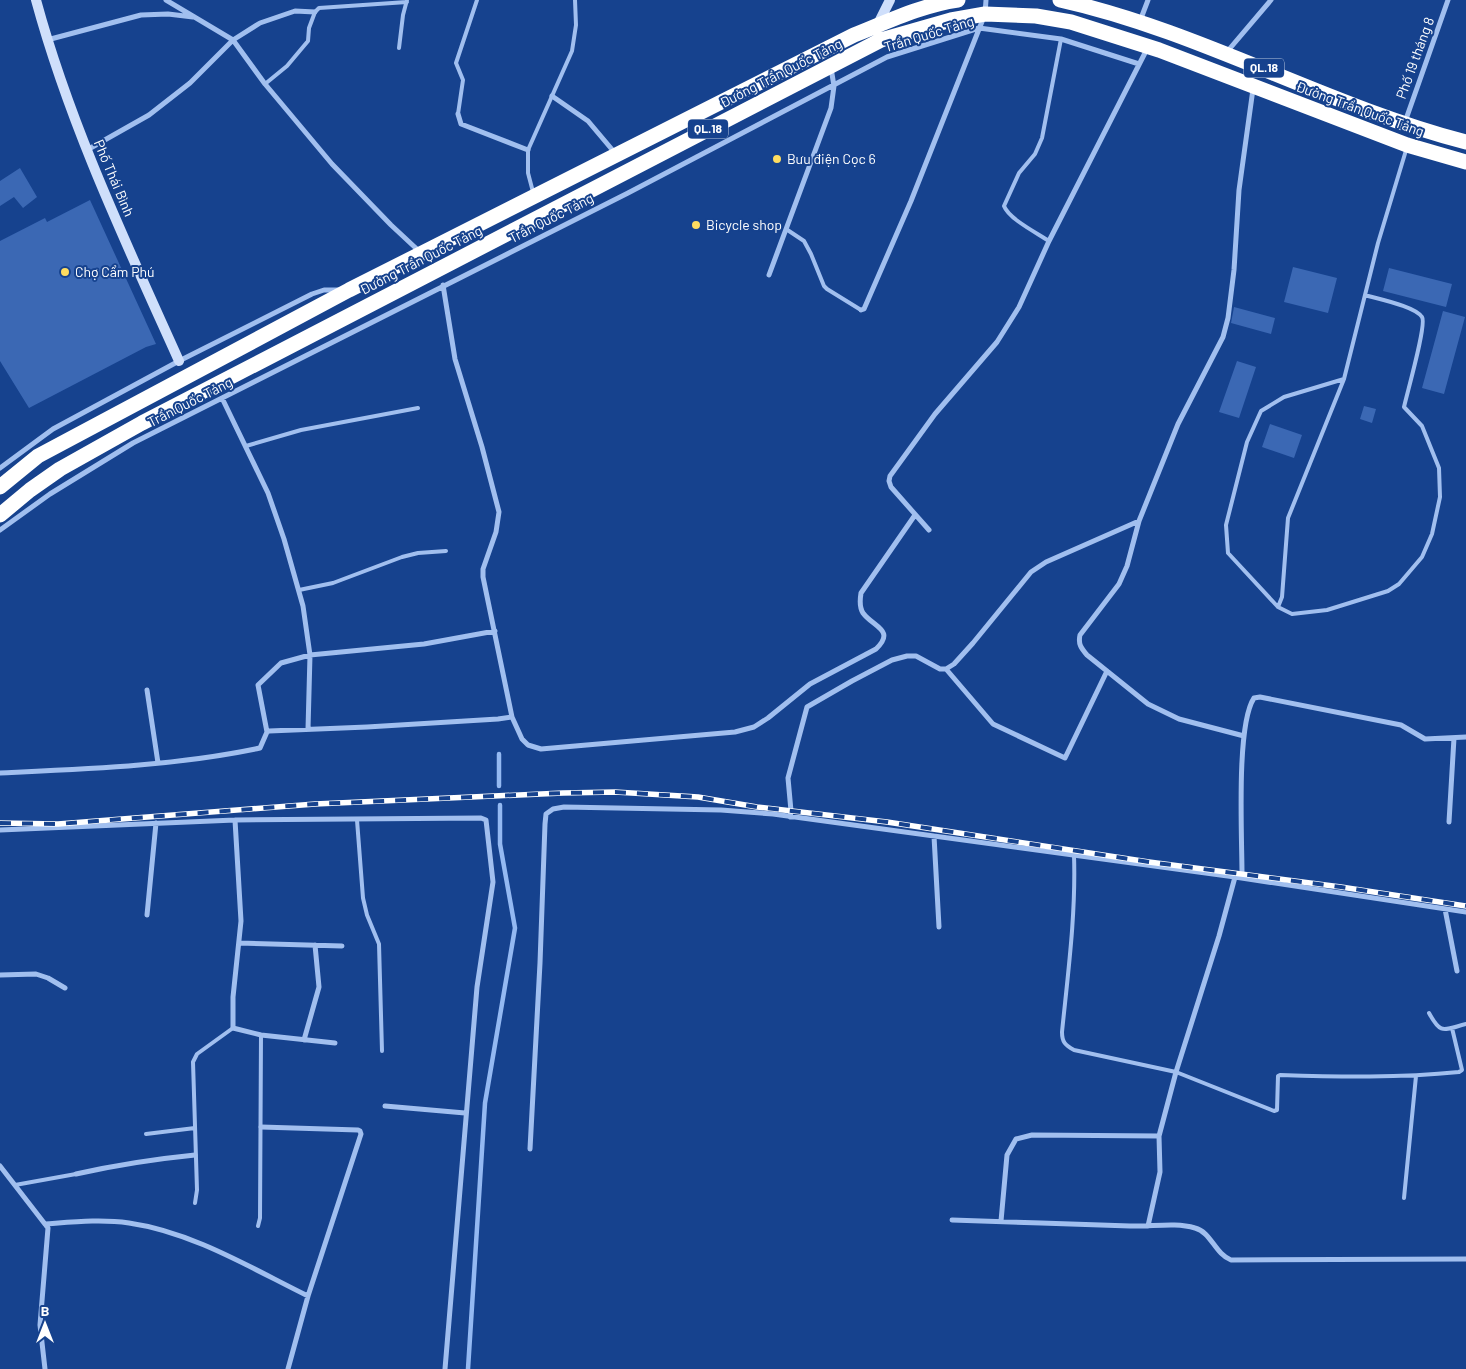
<svg xmlns="http://www.w3.org/2000/svg" width="1466" height="1369" font-family="Barlow,sans-serif">
<style>
.lines{fill:none;stroke-linecap:round;stroke-linejoin:round}
.stream{stroke:#94b9f2;stroke-width:4.5}
.building{fill:#3b68b4}
.lane{stroke:#a1bfef;stroke-width:4}
.street{stroke:#a1bfef;stroke-width:5}
.secondary{stroke:#cfdffb;stroke-width:10}
.highway{stroke:#fff;stroke-width:15}
.rail-casing{stroke:#fff;stroke-width:5.5}
.rail{stroke:#16428e;stroke-width:4;stroke-dasharray:11;stroke-linecap:butt}
.poi-dot{fill:#ffdd60;stroke:#16428e;stroke-width:2}
.labels{text-anchor:middle;stroke-width:4;stroke-linejoin:round;paint-order:stroke}
.shield{fill:#16428e;stroke:#b9c6dd;stroke-width:1}
.shield-label{font-size:12px;font-weight:bold;fill:#fff}
.street-label{font-size:14px;fill:#fff;stroke:#16428e}
.poi-label{font-size:14px;fill:#fff;stroke:#16428e;text-anchor:start}
</style>
<rect width="100%" height="100%" fill="#16428e"/>
<g class="lines">
<path class="stream" d="M 499,754 L 499,786
M 468,1369 L 485,1103 L 515,928 L 500,844 L 500,805"/>
</g>
<path class="building" d="M 20,168 L 37,197 L 23,208 L 14,197 L 0,206 L 0,181 Z
M 90,200 L 156,344 L 146,347 L 29,408 L 0,361 L 0,241 L 45,218 L 47,222 Z
M 1293,267 L 1337,278 L 1328,313 L 1284,302 Z
M 1389,268 L 1452,284 L 1446,307 L 1383,291 Z
M 1234,307 L 1275,318 L 1271,334 L 1231,323 Z
M 1443,311 L 1465,317 L 1444,394 L 1422,388 Z
M 1237,361 L 1256,367 L 1239,418 L 1219,412 Z
M 1364,406 L 1376,409 L 1372,423 L 1360,419 Z
M 1270,424 L 1302,435 L 1294,458 L 1262,447 Z"/>
<g class="lines">
<path class="lane" d="M 399,48 L 403,15 L 407,0
M 265,84 L 287,66 L 308,41 L 309,28 L 315,12 L 319,8 L 407,2
M 458,114 L 463,80 L 456,63 L 477,0
M 533,192 L 528,173 L 528,150 L 572,51 L 576,25 L 575,0
M 786,229 L 804,241 L 811,254 L 824,286 L 827,289 L 861,310
M 1049,241 C 1037,233 1009,219 1004,206 L 1019,173 L 1035,154 L 1042,138 L 1061,39
M 1344,379 L 1284,397 L 1261,411 L 1247,442 L 1226,525 L 1228,553 L 1278,607 L 1292,614 L 1327,610 L 1388,591 L 1399,584 L 1422,557 L 1432,534 L 1440,497 L 1439,468 L 1422,426 L 1404,407 C 1407,393 1427,324 1422,317 C 1415,306 1378,299 1365,295
M 246,446 L 301,430 L 418,408
M 299,590 L 333,583 L 402,557 L 418,553 L 446,551
M 1278,607 L 1282,597 L 1288,518 L 1344,379 L 1378,243 L 1407,147
M 357,820 L 363,898 L 367,915 L 379,944 L 382,1051
M 1074,855 C 1076,914 1068,973 1062,1032 C 1062,1042 1065,1045 1074,1050 L 1176,1072 L 1274,1111 L 1277,1110 L 1278,1076 L 1280,1075 C 1340,1077 1399,1078 1459,1072 L 1462,1070 L 1452,1028
M 1429,1013 C 1441,1035 1443,1030 1466,1024
M 146,1134 L 195,1128
M 15,1185 L 76,1174
M 1404,1198 L 1416,1076
M 195,1203 L 197,1190 L 193,1062 L 197,1054 L 233,1028
M 258,1226 L 260,1218 L 261,1035"/>
<path class="street" d="M 166,0 L 233,40 L 265,84 L 332,164 L 391,225 L 420,252
M 1140,21 L 1148,0
M 47,40 L 141,15 L 168,14 L 193,17
M 1226,53 L 1271,0
M 552,96 L 588,121 L 615,153
M 458,114 L 461,124 L 528,150
M 1405,122 L 1448,0
M 87,150 L 149,115 L 190,83 L 233,40 L 260,23 L 295,11 L 315,12
M 769,275 L 831,108 L 834,86 L 831,68
M 443,285 L 455,359 L 482,447 L 499,512 L 496,532 L 483,569 L 483,577 L 512,717 L 522,739 L 528,745 L 541,749 L 735,732 L 754,727 L 768,718 L 810,684 L 876,649 C 896,630 873,627 863,613 C 859,607 860,599 861,593 L 915,515
M 861,310 L 864,309 L 911,201 L 985,14 L 986,0
M 222,398 L 268,493 L 284,539 L 303,606 L 310,655 L 308,729
M 0,468 L 53,429 L 179,361 L 312,294 L 324,290 L 338,290
M 0,530 L 50,494 L 133,443 L 628,193 L 887,57 L 979,28 L 1061,39 L 1139,64
M 929,530 L 891,487 L 889,481 L 890,476 L 935,414 L 997,342 L 1019,307 L 1049,241 L 1147,49
M 946,669 L 993,724 L 1065,758 L 1107,671
M 147,690 L 158,763
M 267,732 L 258,685 L 281,663 L 310,655 L 424,644 L 495,631
M 1244,736 L 1179,719 L 1148,704 L 1087,655 C 1081,648 1078,644 1080,635 L 1119,584 L 1127,566 L 1139,521 L 1178,424 L 1223,337 L 1228,318 L 1234,270 L 1239,190 L 1253,89
M 0,773 C 87,769 175,766 260,748 L 267,732 L 269,731 L 367,727 L 498,719 L 512,717
M 790,817 L 791,811 L 788,778 L 807,707 L 852,681 L 892,660 L 907,656 L 916,656 L 940,669 L 946,669 L 954,664 L 973,643 L 1031,572 L 1046,562 L 1139,521
M 235,820 L 241,921 L 233,997 L 233,1028 L 261,1035 L 335,1043
M 1449,822 L 1454,738
M 0,830 L 235,820 L 481,818 L 486,820 L 493,882 L 477,987 L 445,1369
M 934,836 L 939,927
M 1445,909 L 1457,971
M 147,915 L 156,823
M 239,943 L 342,946
M 0,975 L 36,974 L 48,978 L 65,988
M 304,1040 L 319,987 L 315,945
M 385,1106 L 465,1113
M 261,1127 L 358,1130 L 360,1131 L 361,1134 L 308,1296 L 288,1369
M 530,1149 L 540,963 L 545,824 L 546,814 L 553,809 L 564,807 L 721,810 L 773,814 L 1235,877 L 1466,912
M 0,1166 L 48,1228 L 40,1325 L 45,1369
M 76,1174 C 116,1165 155,1159 195,1155
M 952,1220 C 1011,1222 1071,1224 1130,1226 C 1151,1227 1175,1222 1195,1228 C 1211,1232 1215,1254 1231,1260 L 1466,1259
M 1001,1221 L 1007,1155 L 1016,1139 L 1032,1135 L 1159,1136
M 45,1224 C 73,1222 101,1219 129,1223 C 192,1232 251,1268 308,1296
M 1148,1226 L 1160,1172 L 1159,1136 L 1176,1072 L 1219,936 L 1235,877 L 1242,874 C 1242,837 1236,725 1254,698 L 1260,697 L 1401,725 L 1425,739 L 1466,737"/>
<path class="secondary" d="M 36,0 C 70,125 126,243 179,361
M 877,26 L 890,0"/>
<path class="highway" d="M 1060,0 C 1200,31 1327,106 1466,142
M 0,487 L 38,456 L 349,290 L 854,35 C 887,22 922,5 958,0
M 0,515 L 30,490 L 60,469 L 142,423 L 881,40 L 951,20 L 985,14 L 1036,16 L 1071,22 L 1159,50 L 1407,145 L 1466,162"/>
<g class="rail-casing">
<path id="rail" d="M 0,823 L 58,824 L 315,804 L 563,793 L 615,792 L 698,797 L 757,807 L 887,822 L 1149,862 L 1341,887 L 1466,906"/>
</g>
<use href="#rail" class="rail"/>
</g>
<g class="poi-dot">
<circle cx="777" cy="159" r="5"/>
<circle cx="696" cy="225" r="5"/>
<circle cx="65" cy="272" r="5"/>
</g>
<g class="labels">
<g class="shield">
<rect x="1244" y="58.5" width="40" height="19" rx="4"/>
<rect x="688" y="119.5" width="40" height="19" rx="4"/>
</g>
<g class="shield-label">
<text x="1264" y="72">QL.18</text>
<text x="708" y="133">QL.18</text>
</g>
<g class="street-label">
<text transform="translate(929 34) rotate(-17)" y="5">Trần Quốc Tảng</text>
<text transform="translate(1415 58) rotate(-70)" y="5">Phố 19 tháng 8</text>
<text transform="translate(781 73) rotate(-27)" y="5">Đường Trần Quốc Tảng</text>
<text transform="translate(1360 109) rotate(20)" y="5">Đường Trần Quốc Tảng</text>
<text transform="translate(114 178) rotate(67)" y="5">Phố Thái Bình</text>
<text transform="translate(551 218) rotate(-27)" y="5">Trần Quốc Tảng</text>
<text transform="translate(421 260) rotate(-27)" y="5">Đường Trần Quốc Tảng</text>
<text transform="translate(190 402) rotate(-27)" y="5">Trần Quốc Tảng</text>
</g>
<g class="poi-label">
<text x="787" y="164">Bưu điện Cọc 6</text>
<text x="706" y="230">Bicycle shop</text>
<text x="75" y="277">Chợ Cẩm Phú</text>
</g>
</g>
<g transform="translate(45 1324)" stroke="#16428e" stroke-width="4" paint-order="stroke">
<path d="M0-4L9 19L0 12L-9 19Z" fill="#ffffff"/>
<text y="-8" font-size="14" font-weight="bold" text-anchor="middle" fill="#ffffff">B</text>
</g>
</svg>
